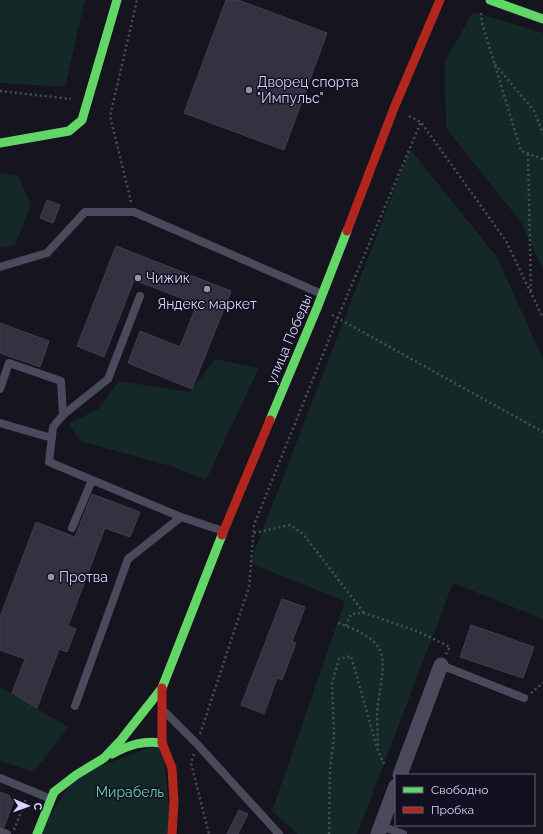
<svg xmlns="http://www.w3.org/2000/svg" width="543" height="834" font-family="Raleway,sans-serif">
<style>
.green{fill:#142828}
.building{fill:#343240;stroke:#433f51}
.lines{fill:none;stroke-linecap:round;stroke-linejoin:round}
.path{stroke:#46505a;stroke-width:2.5;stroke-dasharray:2 3;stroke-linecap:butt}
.lane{stroke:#4b4a5d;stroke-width:8}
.street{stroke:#4b4a5d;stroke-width:15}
.fast{stroke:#63d668;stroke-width:9}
.jam{stroke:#b3261e;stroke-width:9}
.poi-dot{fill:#9591ae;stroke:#131022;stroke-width:1.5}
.labels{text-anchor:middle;stroke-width:3;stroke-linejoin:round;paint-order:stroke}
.poi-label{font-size:14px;fill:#d9d5fb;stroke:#131022;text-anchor:start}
.street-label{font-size:14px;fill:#d9d5fb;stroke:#131022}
.park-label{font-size:14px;fill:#69d3b8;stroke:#131022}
</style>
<rect width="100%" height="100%" fill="#16141e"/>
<path class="green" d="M 0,0 L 85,0 L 65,87 L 0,83 Z
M 473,12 L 543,33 L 543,269 L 521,222 L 446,128 L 445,61 Z
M 410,149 L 497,257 L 543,359 L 543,619 L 453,583 L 357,834 L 298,834 L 272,811 L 345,601 L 250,563 Z
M 0,173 L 18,176 L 31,205 L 15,245 L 0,248 Z
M 215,359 L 259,368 L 206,480 L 174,467 L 80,441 L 69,424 L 98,409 L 119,381 L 190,392 Z
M 0,687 L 69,727 L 33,772 L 0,761 Z
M 162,743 L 172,834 L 38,834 L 76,775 Z"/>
<path class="building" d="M 226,0 L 238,0 L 327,33 L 284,150 L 184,113 Z
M 47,200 L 60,205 L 53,223 L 40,218 Z
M 116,246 L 231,291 L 192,389 L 128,363 L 140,331 L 180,347 L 197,304 L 134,280 L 104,357 L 77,346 Z
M 0,323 L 49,341 L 40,367 L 0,353 Z
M 92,494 L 140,512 L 130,537 L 105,528 L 68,626 L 76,629 L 67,652 L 59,649 L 37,708 L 12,693 L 25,659 L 0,650 L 0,617 L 36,522 L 75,537 Z
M 282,599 L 305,607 L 292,642 L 296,643 L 282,680 L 277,678 L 264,714 L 241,705 Z
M 471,625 L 534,647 L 523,678 L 460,657 Z
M 0,792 L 15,798 L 4,827 L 0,826 Z
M 239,810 L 248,814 L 238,834 L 227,834 Z"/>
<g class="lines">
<path class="path" d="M 481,13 L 482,23 L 521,151 L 543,159
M 495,64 L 534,111 L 543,134
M 0,91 L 71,99
M 409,116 L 421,122 L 506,241 L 543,318
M 528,154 L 531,291
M 131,202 L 110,116 L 137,0
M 332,315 L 543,432
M 254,533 L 290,525 L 304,535 L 364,613
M 338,623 C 390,642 386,653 378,703 C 376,717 378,733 378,747
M 346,626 L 351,614 L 364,613 L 382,619 L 419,632 L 450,647 L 446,654
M 531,693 L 543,683
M 200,734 L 249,587 L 254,525 L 338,317 L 421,122
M 194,754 L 191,763 L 209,834
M 14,830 L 26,799
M 329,834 L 330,770 L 334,735 L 332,683 L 339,659 L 351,656 L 378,751 L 384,764"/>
<path class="lane" d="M 0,267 L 47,253 L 85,212 L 134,212 L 322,294
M 140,296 L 108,379 L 63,415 L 53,427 L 49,462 L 181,517
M 0,389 L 9,363 L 61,381 L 63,415
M 0,423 L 52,438
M 72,528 L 92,480
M 441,665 L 524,698
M 75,706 L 128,559 L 181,517 L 223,531
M 166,713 L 197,744 L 279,834
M 0,778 L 51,799
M 381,826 L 403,834
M 0,831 L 7,834"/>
<path class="street" d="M 400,775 L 441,665
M 378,834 L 396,786"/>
<path class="fast" d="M 490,0 L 543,19
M 0,143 L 69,131 L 82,120 L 117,0
M 270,420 L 317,308 L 347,231
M 112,754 C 129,745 143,740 162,743
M 37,834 L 54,792 L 76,775 L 104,758 L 121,740 L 162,688 L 222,535"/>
<path class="jam" d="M 347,231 L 394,108 L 440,0
M 222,535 L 270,420
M 162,688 L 162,743 L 172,768 L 174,801 L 172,834"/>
</g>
<g class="poi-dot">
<circle cx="249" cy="90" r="4"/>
<circle cx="138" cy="278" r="4"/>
<circle cx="207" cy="289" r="4"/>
<circle cx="51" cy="577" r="4"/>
</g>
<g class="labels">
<g class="poi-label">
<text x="257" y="87">Дворец спорта<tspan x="257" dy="16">"Импульс"</tspan></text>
<text x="146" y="283">Чижик</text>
<text x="207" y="309" text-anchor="middle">Яндекс маркет</text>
<text x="59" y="582">Протва</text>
</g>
<g class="street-label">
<text transform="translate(289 339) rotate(-67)" y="5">улица Победы</text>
</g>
<g class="park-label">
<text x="130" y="797">Мирабель</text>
</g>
</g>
<rect x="395" y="774" width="140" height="52" fill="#131022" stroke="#625f79"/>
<rect x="403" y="787" width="20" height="6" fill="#63d668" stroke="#625f79"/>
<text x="431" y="794" font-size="12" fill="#d9d5fb">Свободно</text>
<rect x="403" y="807" width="20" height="6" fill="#b3261e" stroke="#625f79"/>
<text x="431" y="814" font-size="12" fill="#d9d5fb">Пробка</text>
<g transform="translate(28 806) rotate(92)" stroke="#131022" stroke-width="3" paint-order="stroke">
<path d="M0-3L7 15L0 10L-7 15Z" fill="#d9d5fb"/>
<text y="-6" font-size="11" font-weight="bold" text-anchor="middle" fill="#d9d5fb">С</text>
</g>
</svg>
